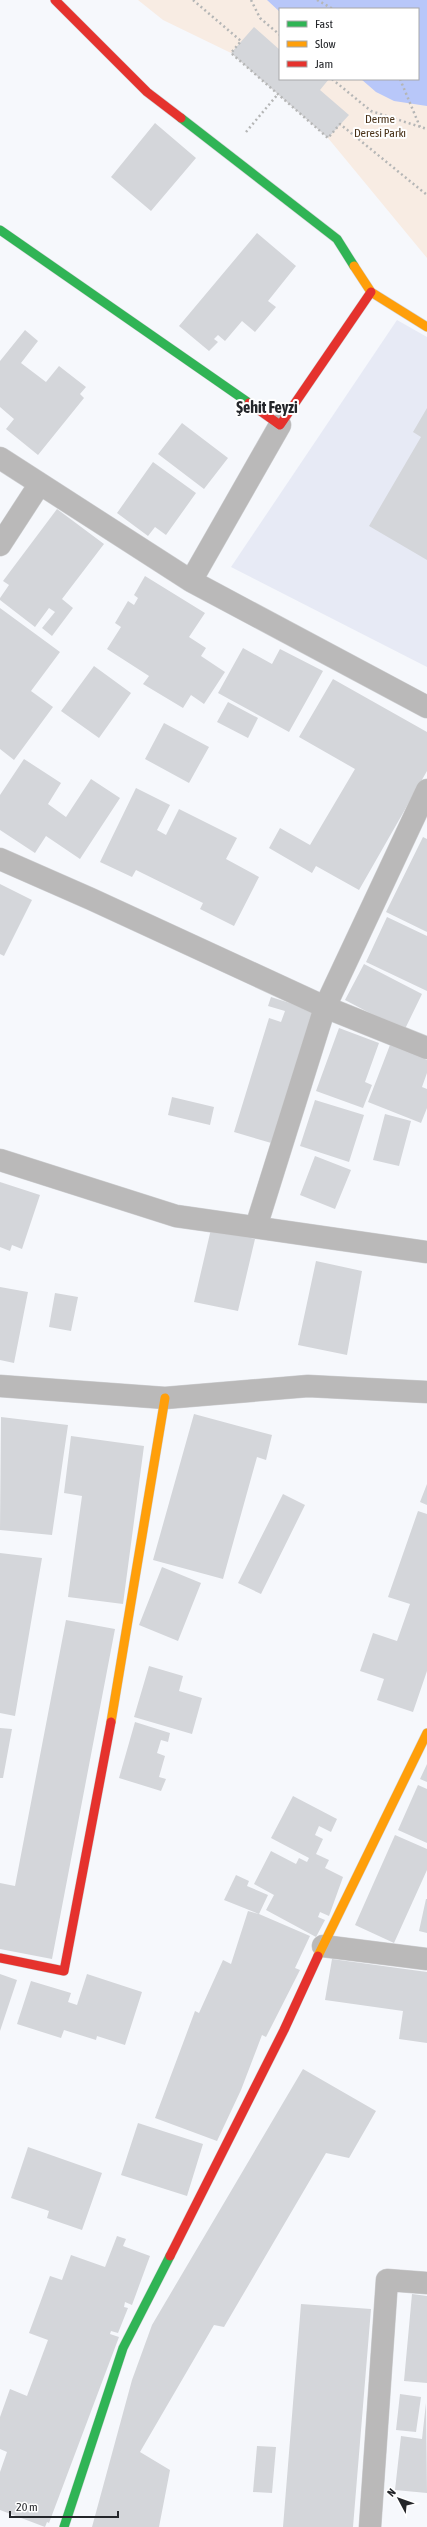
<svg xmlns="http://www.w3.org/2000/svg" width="427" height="2527" font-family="'Asap Condensed',sans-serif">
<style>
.built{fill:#e7eaf5}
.green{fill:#f8ece3;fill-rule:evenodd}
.water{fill:#b8c7f9}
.building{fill:#d4d6da}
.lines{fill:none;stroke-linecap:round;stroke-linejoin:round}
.street-casing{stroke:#d1d2d5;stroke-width:23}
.fast-casing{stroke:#d1d2d5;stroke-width:10}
.slow-casing{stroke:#d1d2d5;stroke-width:10}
.jam-casing{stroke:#d1d2d5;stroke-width:10}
.path{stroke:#b5b6b6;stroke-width:2.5;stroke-dasharray:2 3;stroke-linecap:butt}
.street{stroke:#bab9b9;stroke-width:22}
.fast{stroke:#30b455;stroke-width:9}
.slow{stroke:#ff9f0a;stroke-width:9}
.jam{stroke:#e5322d;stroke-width:9}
.labels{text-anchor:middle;stroke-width:4;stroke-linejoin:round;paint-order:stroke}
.park-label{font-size:12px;fill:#483016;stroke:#fff}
.district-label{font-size:16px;font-weight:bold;fill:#24262a;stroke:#fff}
</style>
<rect width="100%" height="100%" fill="#f6f8fc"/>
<path class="built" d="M 397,320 L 427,337 L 427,667 L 231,567 Z"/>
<path class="green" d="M 138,0 L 427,0 L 427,258 L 328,138 L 231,53 L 163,20 ZM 280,9 L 418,9 L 418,79 L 280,79 Z"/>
<path class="water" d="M 267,0 L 427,0 L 427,106 L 394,101 L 376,92 L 361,79 L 418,79 L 418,9 L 280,9 L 280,12 Z"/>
<path class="building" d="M 254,27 L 280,50 L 280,79 L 329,79 L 320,90 L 349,115 L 328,138 L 231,53 Z
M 155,123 L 196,158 L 151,211 L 111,177 Z
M 257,233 L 296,266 L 268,301 L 276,307 L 255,332 L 242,321 L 225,341 L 218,335 L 214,339 L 218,342 L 209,351 L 179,326 Z
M 25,330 L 38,341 L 21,363 L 46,382 L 59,366 L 86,387 L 80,394 L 84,398 L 38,455 L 6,429 L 14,419 L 0,407 L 0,361 Z
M 427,408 L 427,560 L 369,526 L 421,437 L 413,432 Z
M 182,423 L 228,458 L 204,489 L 158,454 Z
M 153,462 L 196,493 L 166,535 L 155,527 L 148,536 L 117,513 Z
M 57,509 L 104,544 L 62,599 L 73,608 L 52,636 L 42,628 L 55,612 L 49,608 L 35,627 L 0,600 L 0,598 L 9,585 L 3,581 Z
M 145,576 L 205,613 L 189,637 L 206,648 L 201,656 L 225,672 L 204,704 L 191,695 L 183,708 L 143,684 L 149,676 L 107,649 L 121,627 L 115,623 L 128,601 L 134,605 L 138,598 L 134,595 Z
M 0,608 L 60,652 L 31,691 L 53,707 L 14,760 L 0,749 Z
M 243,648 L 272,664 L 280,649 L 323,671 L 289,732 L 218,693 Z
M 94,666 L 131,693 L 99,738 L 61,711 Z
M 333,679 L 427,732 L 427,771 L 359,890 L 316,866 L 312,873 L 269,848 L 280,828 L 310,845 L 355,769 L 299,737 Z
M 228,702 L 258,718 L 248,738 L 217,722 Z
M 164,723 L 209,747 L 189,783 L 145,759 Z
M 24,759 L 61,783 L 48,804 L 66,817 L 91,779 L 120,798 L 80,859 L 46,836 L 35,853 L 0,830 L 0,795 Z
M 136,788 L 170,805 L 157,830 L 166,835 L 179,809 L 237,838 L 226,859 L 259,877 L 234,926 L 200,909 L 203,903 L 136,870 L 132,877 L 100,862 Z
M 423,837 L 427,839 L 427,932 L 386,912 Z
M 0,884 L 32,900 L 4,956 L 0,954 Z
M 387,917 L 427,936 L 427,991 L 366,962 Z
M 364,964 L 422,994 L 404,1031 L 345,1000 Z
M 271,997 L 321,1013 L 285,1147 L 234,1132 L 269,1018 L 281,1022 L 285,1011 L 268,1006 Z
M 339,1028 L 379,1043 L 365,1082 L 372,1085 L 363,1108 L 316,1091 Z
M 390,1045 L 427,1060 L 427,1073 L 422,1087 L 427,1089 L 427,1108 L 421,1123 L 368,1102 Z
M 172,1097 L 214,1107 L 210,1125 L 168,1115 Z
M 315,1100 L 364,1115 L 349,1162 L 300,1146 Z
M 385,1114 L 411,1121 L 399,1166 L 373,1160 Z
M 315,1156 L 351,1170 L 335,1209 L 300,1195 Z
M 0,1182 L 40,1195 L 22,1249 L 12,1245 L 10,1251 L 0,1247 Z
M 211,1229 L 255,1239 L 238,1311 L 194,1302 Z
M 316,1261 L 362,1271 L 347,1355 L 298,1345 Z
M 0,1287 L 28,1292 L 14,1363 L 0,1360 Z
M 55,1293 L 78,1297 L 71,1331 L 49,1327 Z
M 194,1414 L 272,1435 L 266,1460 L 257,1457 L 223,1579 L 153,1560 Z
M 1,1417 L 68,1425 L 52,1535 L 0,1530 Z
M 71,1436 L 144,1446 L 123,1604 L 68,1597 L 82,1496 L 64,1493 Z
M 427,1484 L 427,1505 L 420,1502 Z
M 283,1494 L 305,1505 L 261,1594 L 238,1583 Z
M 418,1511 L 427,1514 L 427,1671 L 413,1712 L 377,1700 L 384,1679 L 360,1671 L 373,1633 L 397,1641 L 410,1604 L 388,1597 Z
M 0,1553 L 42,1558 L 15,1716 L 0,1713 Z
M 162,1567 L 201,1583 L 178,1641 L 139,1625 Z
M 66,1620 L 115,1629 L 52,1959 L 0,1949 L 0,1883 L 15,1886 Z
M 149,1666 L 183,1676 L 179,1691 L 202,1698 L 192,1734 L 134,1717 Z
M 135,1722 L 170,1733 L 168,1742 L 161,1740 L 157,1753 L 165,1756 L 159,1777 L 166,1779 L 161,1791 L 119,1778 Z
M 0,1728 L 12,1729 L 3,1778 L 0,1778 Z
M 427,1764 L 427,1782 L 420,1779 Z
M 418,1785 L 427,1789 L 427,1843 L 398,1830 Z
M 293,1796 L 337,1819 L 331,1832 L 319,1826 L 315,1835 L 323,1839 L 316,1854 L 329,1860 L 325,1868 L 343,1877 L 329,1916 L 320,1912 L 318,1917 L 325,1920 L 316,1937 L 266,1910 L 274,1895 L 254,1884 L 271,1851 L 296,1864 L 299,1858 L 307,1862 L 309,1858 L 271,1838 Z
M 395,1835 L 427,1849 L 427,1870 L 394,1943 L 355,1925 Z
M 236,1875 L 249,1881 L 247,1886 L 268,1895 L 259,1914 L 310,1936 L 295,1968 L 300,1970 L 266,2037 L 262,2035 L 241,2090 L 217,2141 L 155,2118 L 195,2011 L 199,2013 L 223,1960 L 231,1964 L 248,1911 L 259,1914 L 224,1900 Z
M 426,1899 L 427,1899 L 427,1933 L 419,1931 Z
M 332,1959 L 427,1972 L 427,2043 L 399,2039 L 403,2011 L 325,2000 Z
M 0,1974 L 17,1980 L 0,2031 Z
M 87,1974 L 142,1992 L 125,2045 L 97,2036 L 96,2040 L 64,2030 L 61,2038 L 17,2024 L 31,1981 L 71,1993 L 68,2002 L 77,2005 Z
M 303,2069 L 376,2111 L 349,2158 L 326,2153 L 224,2327 L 214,2325 L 140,2452 L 170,2470 L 159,2527 L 92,2527 L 132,2380 L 152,2325 Z
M 138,2123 L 203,2144 L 187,2196 L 121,2175 Z
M 28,2147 L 102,2173 L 82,2230 L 47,2218 L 49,2211 L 11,2198 Z
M 117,2236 L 126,2239 L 123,2246 L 150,2256 L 132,2305 L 125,2302 L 124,2307 L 128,2308 L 118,2333 L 111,2331 L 110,2334 L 119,2337 L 49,2523 L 47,2522 L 45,2527 L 0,2510 L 0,2472 L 7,2452 L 0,2449 L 0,2417 L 10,2389 L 27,2396 L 48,2340 L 29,2333 L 50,2276 L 62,2280 L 71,2255 L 105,2267 Z
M 412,2294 L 427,2296 L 427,2383 L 404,2381 Z
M 301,2304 L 371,2309 L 353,2527 L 283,2527 Z
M 400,2394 L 421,2397 L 416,2432 L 396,2430 Z
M 426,2403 L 427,2493 L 395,2490 L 401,2436 L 422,2439 Z
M 257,2446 L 276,2447 L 272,2493 L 253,2492 Z"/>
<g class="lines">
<g class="street-casing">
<path id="street" d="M 280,425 L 191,581 L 427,707
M 0,458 L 191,581
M 0,545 L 39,485
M 0,859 L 91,899 L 325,1007 L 427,1048
M 0,1160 L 176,1216 L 427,1252
M 256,1227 L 325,1007 L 427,790
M 0,1386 L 165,1398 L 308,1386 L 427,1392
M 323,1946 L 427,1959
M 370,2527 L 387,2280 L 427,2283"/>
</g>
<g class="fast-casing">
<path id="fast" d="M 181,118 L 337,239 L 354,266
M 0,230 L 249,403
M 64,2527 L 123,2348 L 170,2256"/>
</g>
<g class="slow-casing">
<path id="slow" d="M 354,266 L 371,292 L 427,327
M 111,1722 L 165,1398
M 318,1956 L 427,1733"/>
</g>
<g class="jam-casing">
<path id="jam" d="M 55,0 L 147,92 L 181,118
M 249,403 L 280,425 L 371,292
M 0,1958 L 64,1971 L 111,1722
M 170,2256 L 284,2030 L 318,1956"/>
</g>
<path class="path" d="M 193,0 L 241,41 L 231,53 L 328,138 L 340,124 L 427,195
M 251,0 L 260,18 L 280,35
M 317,0 L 333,9
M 332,79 L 371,111 L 427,129
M 400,79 L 420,127
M 246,132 L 278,94"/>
<use href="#street" class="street"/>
<use href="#fast" class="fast"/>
<use href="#slow" class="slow"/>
<use href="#jam" class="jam"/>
</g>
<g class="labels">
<g class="park-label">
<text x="380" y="123">Derme<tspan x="380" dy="14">Deresi Parkı</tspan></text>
</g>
<g class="district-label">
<text x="267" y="413">Şehit Feyzi</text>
</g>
</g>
<rect x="279" y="8" width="140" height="72" fill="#ffffff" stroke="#a7a8aa"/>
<rect x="287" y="21" width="20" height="6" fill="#30b455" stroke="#a7a8aa"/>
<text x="315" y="28" font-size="12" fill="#24262a">Fast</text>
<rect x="287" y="41" width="20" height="6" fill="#ff9f0a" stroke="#a7a8aa"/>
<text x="315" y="48" font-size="12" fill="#24262a">Slow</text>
<rect x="287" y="61" width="20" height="6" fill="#e5322d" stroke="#a7a8aa"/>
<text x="315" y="68" font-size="12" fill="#24262a">Jam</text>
<g transform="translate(399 2499) rotate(311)" stroke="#ffffff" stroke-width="3" paint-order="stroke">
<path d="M0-3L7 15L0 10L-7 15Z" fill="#24262a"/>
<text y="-6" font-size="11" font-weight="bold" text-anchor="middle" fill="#24262a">N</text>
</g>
<path d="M10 2511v6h108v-6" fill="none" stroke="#24262a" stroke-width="2"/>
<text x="16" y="2511" font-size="12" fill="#24262a" stroke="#ffffff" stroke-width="3" paint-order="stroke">20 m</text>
</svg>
